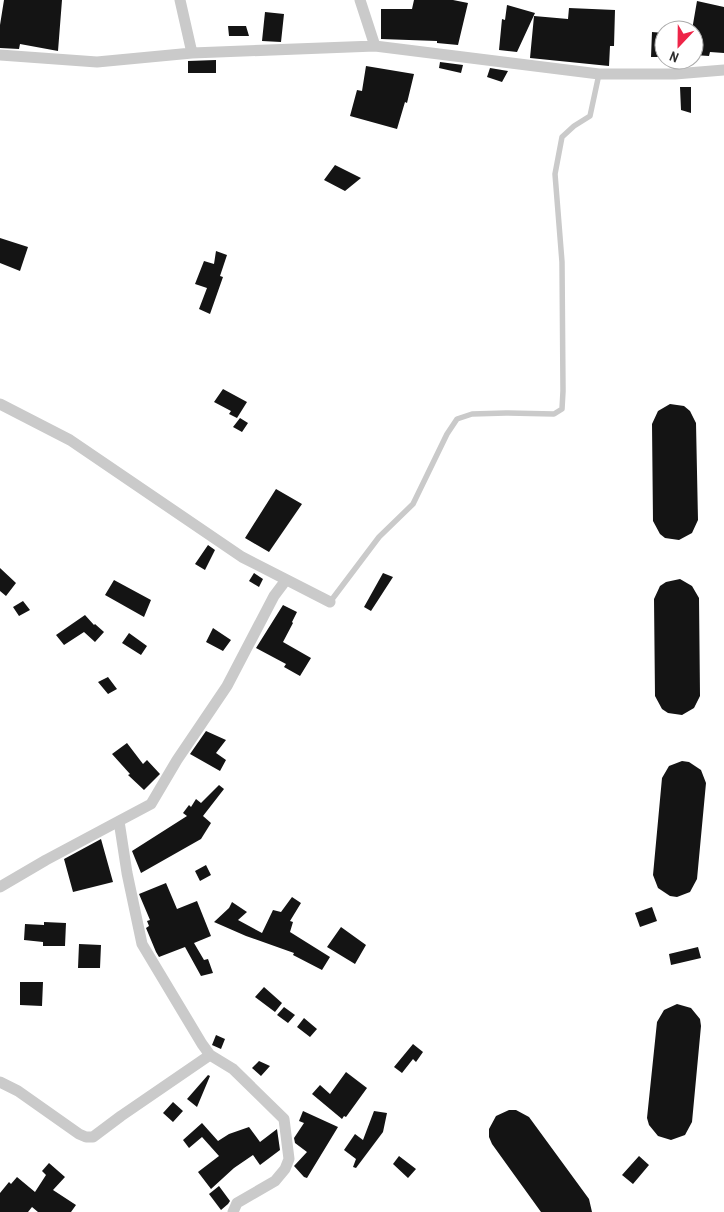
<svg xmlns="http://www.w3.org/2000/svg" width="724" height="1212" font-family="'Archivo Narrow',sans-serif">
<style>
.building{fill:#141414}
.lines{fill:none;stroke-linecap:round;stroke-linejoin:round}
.service{stroke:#cacaca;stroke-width:5.5}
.minor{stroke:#cacaca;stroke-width:11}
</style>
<rect width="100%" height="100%" fill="#fff"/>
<path class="building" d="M 4,0 L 62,0 L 58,51 L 20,44 L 19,49 L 0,48 L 0,25 Z
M 414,0 L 453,0 L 468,3 L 458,45 L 437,43 L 437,41 L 381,39 L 381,9 L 412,9 Z
M 697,1 L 724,7 L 724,53 L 710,52 L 709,56 L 694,55 L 698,30 L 692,30 Z
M 507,5 L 535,13 L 517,52 L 499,50 L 502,19 L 505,20 Z
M 569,8 L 615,10 L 614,46 L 610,46 L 609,66 L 530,58 L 534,16 L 568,19 Z
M 265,12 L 284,14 L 281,42 L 262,41 Z
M 228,26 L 246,26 L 249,36 L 229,36 Z
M 652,32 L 664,33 L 664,57 L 651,57 Z
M 216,60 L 216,73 L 188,73 L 188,61 Z
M 440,62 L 463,65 L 461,73 L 439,68 Z
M 366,66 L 414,74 L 407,103 L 405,102 L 397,129 L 350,116 L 357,90 L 362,91 Z
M 490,68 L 508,71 L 502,82 L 487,77 Z
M 680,87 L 691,87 L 691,113 L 681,110 Z
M 335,165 L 361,178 L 345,191 L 324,180 Z
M 0,238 L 28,247 L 20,271 L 0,263 Z
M 216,251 L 227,255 L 220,276 L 223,277 L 210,314 L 199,309 L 207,288 L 195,284 L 204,261 L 214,264 Z
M 223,389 L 247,402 L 237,418 L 229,414 L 231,411 L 214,402 Z
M 670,404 L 684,406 L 690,411 L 696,423 L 698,520 L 692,533 L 679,540 L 665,538 L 660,534 L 653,521 L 652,424 L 658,411 Z
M 240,418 L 248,423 L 242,432 L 233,427 Z
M 276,489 L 302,504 L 269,552 L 245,538 Z
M 208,545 L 215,550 L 205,570 L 195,564 Z
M 0,568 L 16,583 L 6,596 L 0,591 Z
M 254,573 L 263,579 L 259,587 L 249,581 Z
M 383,573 L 393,577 L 371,611 L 364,607 Z
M 680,579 L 692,586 L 699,598 L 700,696 L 694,708 L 682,715 L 668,713 L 662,709 L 655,696 L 654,599 L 660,586 L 666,582 Z
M 114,580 L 151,600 L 144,617 L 105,595 Z
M 23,601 L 30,610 L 19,616 L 13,607 Z
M 283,605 L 297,612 L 292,622 L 293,623 L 283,642 L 311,658 L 300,676 L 284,667 L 286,664 L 256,648 Z
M 85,615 L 94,625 L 95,624 L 104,632 L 95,642 L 84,632 L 64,645 L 56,635 Z
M 213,628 L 231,640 L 223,651 L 206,642 Z
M 129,633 L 147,646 L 141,655 L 122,643 Z
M 108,677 L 117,689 L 108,694 L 98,682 Z
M 206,731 L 226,740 L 216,753 L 226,760 L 220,771 L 190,754 Z
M 127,743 L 143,764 L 147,760 L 160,774 L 144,790 L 128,775 L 130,774 L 112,754 Z
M 682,761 L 689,762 L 701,770 L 706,783 L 697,879 L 690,892 L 677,897 L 670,896 L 658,888 L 653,875 L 662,778 L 669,766 Z
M 219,785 L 224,789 L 203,816 L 211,823 L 201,839 L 141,873 L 132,851 L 187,816 L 183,813 L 189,805 L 191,807 L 196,799 L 201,803 Z
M 101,839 L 113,882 L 73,892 L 64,859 Z
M 206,865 L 211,875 L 200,881 L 195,871 Z
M 166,883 L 177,909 L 197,901 L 211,936 L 194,943 L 204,960 L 208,959 L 213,973 L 201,976 L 185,947 L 159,957 L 156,952 L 146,928 L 149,926 L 147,921 L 150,920 L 139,894 Z
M 292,897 L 301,903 L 290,921 L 293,922 L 290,932 L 330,957 L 322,970 L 293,955 L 294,953 L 246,936 L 214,922 L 229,908 L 232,902 L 247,912 L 238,920 L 262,933 L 273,910 L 281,912 Z
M 652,907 L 657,921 L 640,927 L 635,913 Z
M 44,922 L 66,923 L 65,946 L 43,946 L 43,942 L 24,940 L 25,924 L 44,925 Z
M 341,927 L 366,945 L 355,964 L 327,947 Z
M 79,944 L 101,945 L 100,968 L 78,968 Z
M 698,947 L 701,958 L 671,965 L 669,954 Z
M 20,982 L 43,982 L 42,1006 L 20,1005 Z
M 264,987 L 282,1003 L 275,1012 L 255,997 Z
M 677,1004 L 691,1008 L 700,1019 L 701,1026 L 692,1122 L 685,1135 L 671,1140 L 658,1136 L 649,1125 L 647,1118 L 657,1022 L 664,1010 Z
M 284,1007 L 295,1015 L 288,1023 L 277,1015 Z
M 304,1018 L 317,1029 L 310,1037 L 297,1027 Z
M 216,1035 L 225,1039 L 221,1049 L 212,1045 Z
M 413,1044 L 423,1052 L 416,1062 L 413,1059 L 402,1073 L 394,1067 Z
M 259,1061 L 270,1066 L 261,1076 L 252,1068 Z
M 346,1072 L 367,1088 L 346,1117 L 344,1116 L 342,1119 L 312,1094 L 320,1085 L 330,1094 Z
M 208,1075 L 210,1076 L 197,1107 L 187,1099 Z
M 173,1102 L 183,1111 L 173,1122 L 163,1113 Z
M 509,1110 L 516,1110 L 529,1117 L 589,1199 L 592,1212 L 541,1212 L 492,1144 L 489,1137 L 489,1129 L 496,1116 Z
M 303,1111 L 338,1127 L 307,1178 L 304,1177 L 294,1166 L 307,1152 L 295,1143 L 294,1138 L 304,1123 L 299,1121 Z
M 374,1111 L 387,1113 L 383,1132 L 356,1168 L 353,1167 L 356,1159 L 344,1150 L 355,1134 L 363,1140 Z
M 202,1123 L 218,1141 L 229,1134 L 249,1127 L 260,1142 L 277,1129 L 280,1150 L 260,1165 L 253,1155 L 234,1168 L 211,1189 L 198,1172 L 219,1156 L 202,1137 L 189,1148 L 183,1140 Z
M 399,1156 L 416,1169 L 408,1178 L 393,1164 Z
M 639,1156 L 649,1165 L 633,1184 L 622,1175 Z
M 49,1163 L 65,1177 L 53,1190 L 76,1205 L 71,1212 L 38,1212 L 32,1207 L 28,1212 L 0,1212 L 0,1193 L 9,1182 L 11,1184 L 17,1177 L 35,1192 L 46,1175 L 42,1171 Z
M 219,1186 L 230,1201 L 228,1204 L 221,1210 L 209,1194 Z"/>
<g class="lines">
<path class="service" d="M 330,602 L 379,537 L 413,504 L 447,434 L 457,419 L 472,414 L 506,413 L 554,414 L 562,409 L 563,391 L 562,262 L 555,174 L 562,137 L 574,126 L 590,116 L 599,74"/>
<path class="minor" d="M 180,0 L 192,53
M 360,0 L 375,46
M 0,55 L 97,62 L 192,53 L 375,46 L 599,74 L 675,74 L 724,70
M 0,404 L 70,440 L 242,557 L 330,602
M 119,821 L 151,804 L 177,760 L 227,686 L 274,596 L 286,580
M 0,887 L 46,860 L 119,821 L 127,873 L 142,944 L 202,1044 L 210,1055 L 233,1069 L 284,1119 L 289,1159 L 285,1169 L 275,1181 L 237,1203 L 233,1212
M 0,1082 L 18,1091 L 79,1134 L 86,1137 L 93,1137 L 121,1116 L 210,1055"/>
</g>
<g transform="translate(679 45) rotate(202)"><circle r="24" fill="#ffffff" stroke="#ababab"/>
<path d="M0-4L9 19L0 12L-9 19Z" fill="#ee2548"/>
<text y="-8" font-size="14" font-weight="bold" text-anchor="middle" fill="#2d2d2d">N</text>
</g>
</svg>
